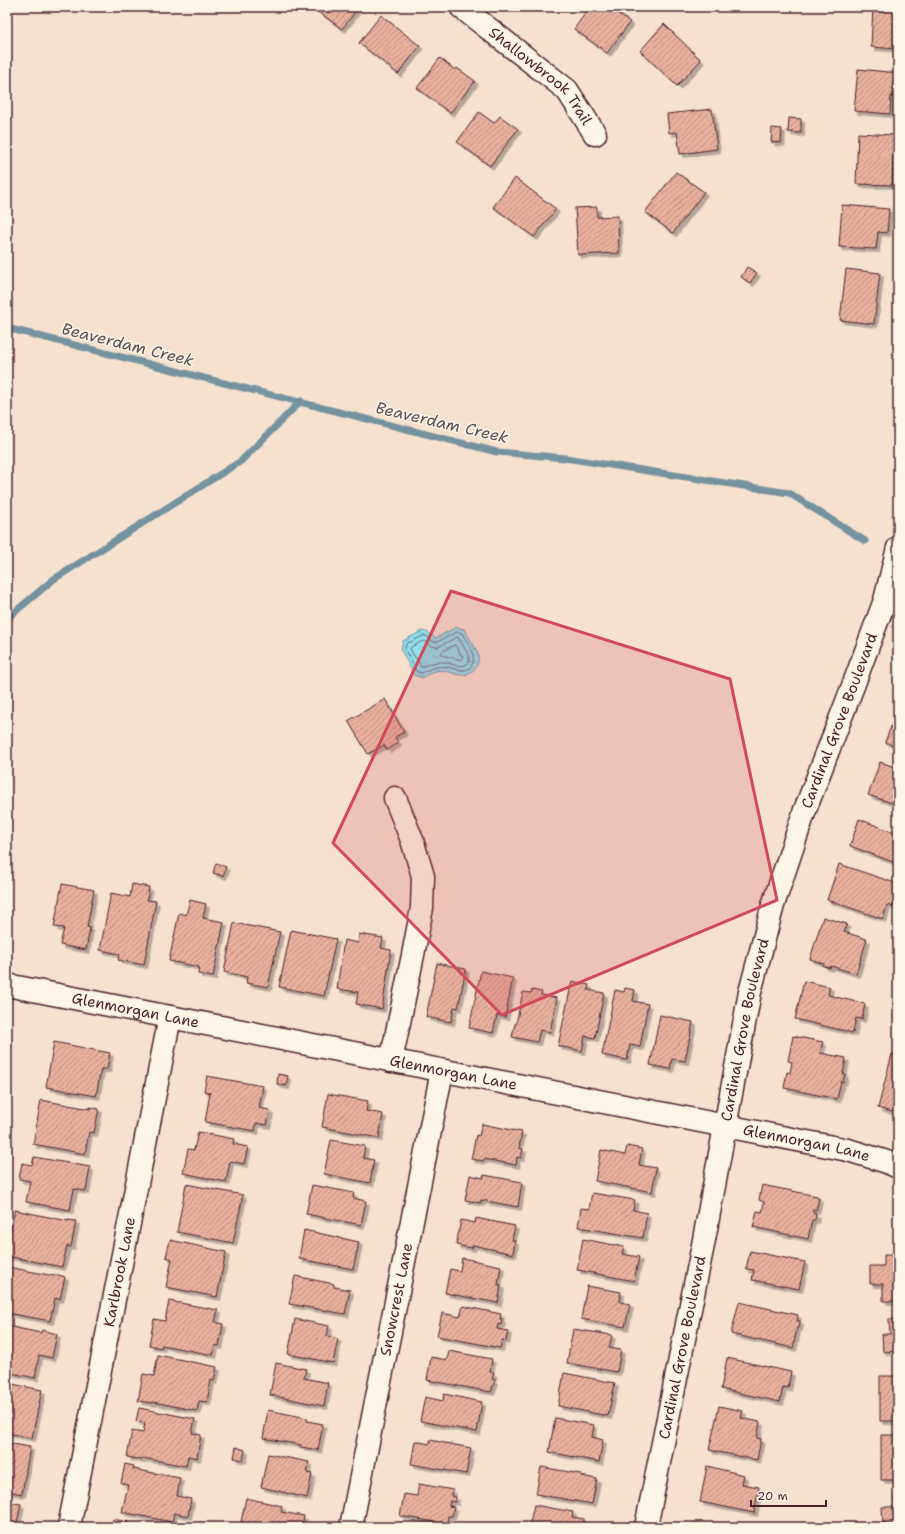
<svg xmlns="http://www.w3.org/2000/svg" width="905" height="1534" font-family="'Shantell Sans',sans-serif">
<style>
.water{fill:url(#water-ripples);stroke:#74939f}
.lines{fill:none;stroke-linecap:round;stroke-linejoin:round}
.shore{stroke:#666c79;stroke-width:1}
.stream{stroke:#74939f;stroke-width:7}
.building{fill:url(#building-hatch);stroke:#4a1f2b;filter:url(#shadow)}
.minor-casing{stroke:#4a1f2b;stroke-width:25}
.minor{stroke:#fcf5e5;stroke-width:22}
.marked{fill:#d1495b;fill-opacity:0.2;stroke:#d1495b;stroke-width:3;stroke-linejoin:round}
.labels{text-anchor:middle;stroke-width:3;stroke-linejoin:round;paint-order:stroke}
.street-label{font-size:15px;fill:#4a1f2b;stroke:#fcf5e5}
.water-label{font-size:16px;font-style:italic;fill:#5c4f5c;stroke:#fcf5e5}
</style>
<defs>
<pattern id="water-ripples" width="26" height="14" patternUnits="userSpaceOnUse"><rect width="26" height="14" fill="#90e0ed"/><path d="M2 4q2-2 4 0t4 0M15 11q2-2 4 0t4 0" fill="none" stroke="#7ec0cb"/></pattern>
<pattern id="building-hatch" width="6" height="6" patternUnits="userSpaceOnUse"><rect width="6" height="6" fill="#e7b19d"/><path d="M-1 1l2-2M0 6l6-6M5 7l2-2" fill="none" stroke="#bd8f80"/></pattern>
<filter id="shadow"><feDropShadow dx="3.5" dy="3.5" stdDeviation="0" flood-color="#0004"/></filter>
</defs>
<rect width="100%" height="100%" fill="#f6e1cf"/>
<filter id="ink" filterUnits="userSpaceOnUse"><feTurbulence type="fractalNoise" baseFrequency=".025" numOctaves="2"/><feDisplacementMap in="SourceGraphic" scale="8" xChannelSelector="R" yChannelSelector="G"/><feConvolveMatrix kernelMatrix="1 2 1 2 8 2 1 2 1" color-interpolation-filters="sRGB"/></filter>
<g filter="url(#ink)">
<path class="water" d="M 456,627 L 464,629 C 469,637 475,646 478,654 C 481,665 472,675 461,675 C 457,675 453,673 449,672 C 439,668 431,672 422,678 L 414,675 L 401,650 L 403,641 L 422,631 L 429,633 L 432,636 L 436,638 Z"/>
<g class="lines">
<path class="shore" d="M 457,632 L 462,633 C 468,644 479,657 470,668 C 461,673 455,668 446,667 C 437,665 429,669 422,673 L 417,672 L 405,650 L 406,644 L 423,636 L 427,636 L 433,642 L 437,642 Z
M 458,637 L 469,656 L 469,662 C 462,671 448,661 439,662 C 432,662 427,665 421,667 L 410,649 L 411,647 L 423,641 L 431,646 L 437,647 Z
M 455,645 L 463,657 L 462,660 L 441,655 L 442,652 Z"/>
<path class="stream" d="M 7,328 L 497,452 L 565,458 L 789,493 L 865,541
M 7,623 L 10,616 L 54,579 L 241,461 L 301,401"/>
</g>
<path class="building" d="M 312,7 L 359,7 L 342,29 Z
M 590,7 L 609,7 L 630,22 L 607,53 L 574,29 Z
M 873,7 L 898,7 L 898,49 L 871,47 Z
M 381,15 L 420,46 L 398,74 L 359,43 Z
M 664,24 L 701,60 L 677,86 L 640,51 Z
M 440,58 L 455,70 L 457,68 L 475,81 L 450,113 L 417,88 Z
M 858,69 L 898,73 L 898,97 L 891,96 L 890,114 L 854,111 Z
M 712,109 L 717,149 L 680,154 L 677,132 L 669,133 L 667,114 Z
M 479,112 L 494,123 L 500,116 L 518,129 L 490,166 L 457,142 Z
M 789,118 L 801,119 L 801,133 L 788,132 Z
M 772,128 L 782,129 L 781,143 L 771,142 Z
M 858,133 L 894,135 L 892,185 L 856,184 Z
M 676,172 L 704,192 L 673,233 L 645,212 Z
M 515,178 L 556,209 L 534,237 L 493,207 Z
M 842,205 L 889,209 L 887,233 L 878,232 L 876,249 L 839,247 Z
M 597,207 L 597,217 L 618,216 L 619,253 L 578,255 L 575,208 Z
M 747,267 L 757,273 L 750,283 L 741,277 Z
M 846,269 L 880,273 L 874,324 L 840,320 Z
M 385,699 L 404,732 L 395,737 L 398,743 L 387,750 L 384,745 L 368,754 L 348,721 Z
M 897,711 L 898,711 L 898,748 L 885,742 Z
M 880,762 L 898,768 L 898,805 L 868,795 Z
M 859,819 L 898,834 L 898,864 L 850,846 Z
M 216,863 L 226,867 L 223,876 L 213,873 Z
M 839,864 L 898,884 L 898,893 L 893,907 L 887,905 L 883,919 L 827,900 Z
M 62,884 L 94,890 L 87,927 L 90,928 L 86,950 L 60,945 L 64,928 L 54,927 Z
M 132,884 L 149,887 L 147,900 L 156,901 L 144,965 L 118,960 L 120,954 L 100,950 L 111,893 L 130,897 Z
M 190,900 L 206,904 L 203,918 L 224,922 L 213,977 L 198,974 L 199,967 L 169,961 L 179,913 L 186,915 Z
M 823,917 L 847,924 L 844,932 L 867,939 L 856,974 L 831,966 L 830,968 L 823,966 L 824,964 L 810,959 Z
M 234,923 L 280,932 L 268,987 L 246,983 L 247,977 L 224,972 Z
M 291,930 L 336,939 L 324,996 L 279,987 Z
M 359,934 L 383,938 L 381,948 L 391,950 L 382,1009 L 356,1004 L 358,992 L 337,989 L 344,940 L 358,943 Z
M 437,963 L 466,969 L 458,1008 L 454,1007 L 451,1022 L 426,1017 Z
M 481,971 L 513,978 L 505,1017 L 497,1015 L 493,1033 L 469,1028 Z
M 572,981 L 589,985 L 588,990 L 604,993 L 595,1038 L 585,1036 L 582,1051 L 558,1046 Z
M 804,981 L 830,987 L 828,995 L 865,1004 L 862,1019 L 856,1018 L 853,1033 L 795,1019 Z
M 625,988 L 635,990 L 633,1001 L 648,1004 L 640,1047 L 630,1045 L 627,1060 L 602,1055 L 615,990 L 624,992 Z
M 532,990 L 542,992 L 541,995 L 557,998 L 550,1032 L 540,1030 L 537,1042 L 512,1037 L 515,1024 L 516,1024 L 523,992 L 531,993 Z
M 660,1015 L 693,1022 L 685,1061 L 672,1059 L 670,1069 L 650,1065 Z
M 793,1036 L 823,1042 L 820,1053 L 846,1058 L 843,1074 L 845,1074 L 843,1082 L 841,1081 L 837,1099 L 784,1088 L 787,1072 L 790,1073 L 792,1062 L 788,1061 Z
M 54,1042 L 110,1053 L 107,1069 L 101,1069 L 96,1096 L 46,1087 Z
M 892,1054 L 898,1055 L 898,1112 L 892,1111 L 892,1112 L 878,1108 Z
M 278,1074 L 288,1076 L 286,1086 L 277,1084 Z
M 207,1076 L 263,1086 L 259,1108 L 270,1110 L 267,1125 L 256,1123 L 255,1131 L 205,1122 L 210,1093 L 204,1091 Z
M 328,1094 L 368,1101 L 366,1111 L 383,1114 L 379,1138 L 322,1127 Z
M 41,1100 L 90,1109 L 90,1107 L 99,1109 L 94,1133 L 89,1132 L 85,1154 L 33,1144 Z
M 482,1124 L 522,1132 L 519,1148 L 523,1149 L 521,1158 L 517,1157 L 516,1165 L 484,1159 L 483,1161 L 471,1159 L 476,1135 L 479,1136 Z
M 198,1132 L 234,1139 L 233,1144 L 248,1147 L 244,1164 L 230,1161 L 226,1182 L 183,1173 L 188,1149 L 194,1150 Z
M 331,1140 L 365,1146 L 363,1158 L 374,1160 L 370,1183 L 324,1174 Z
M 627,1146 L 642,1149 L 639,1165 L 656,1168 L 652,1192 L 595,1181 L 601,1150 L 625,1155 Z
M 34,1157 L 90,1167 L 86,1191 L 74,1189 L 70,1210 L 26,1202 L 30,1181 L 19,1179 L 22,1163 L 32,1165 Z
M 470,1175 L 483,1178 L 484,1175 L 522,1182 L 518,1207 L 481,1200 L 481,1203 L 465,1200 Z
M 186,1184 L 243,1195 L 233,1243 L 177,1232 Z
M 312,1185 L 354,1193 L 353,1198 L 366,1201 L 361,1225 L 306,1214 Z
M 762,1185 L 817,1196 L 817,1198 L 819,1198 L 816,1210 L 813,1209 L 813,1213 L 816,1214 L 815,1220 L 812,1220 L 808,1239 L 753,1227 L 757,1211 L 762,1212 L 764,1202 L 759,1200 Z
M 592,1193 L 635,1200 L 633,1210 L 647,1213 L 643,1238 L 578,1227 L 581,1208 L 589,1209 Z
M 15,1210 L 68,1221 L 68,1220 L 76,1221 L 71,1247 L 67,1246 L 62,1267 L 7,1256 L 7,1247 Z
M 476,1218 L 515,1226 L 512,1240 L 515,1241 L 513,1254 L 473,1245 L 472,1248 L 456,1245 L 461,1220 L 475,1223 Z
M 304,1230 L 359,1242 L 353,1269 L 299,1259 Z
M 583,1239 L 624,1247 L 622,1254 L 639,1257 L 634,1281 L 577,1270 Z
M 170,1240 L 226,1252 L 217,1297 L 166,1287 L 172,1259 L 166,1257 Z
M 750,1251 L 805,1262 L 799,1289 L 752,1280 L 754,1270 L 746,1269 Z
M 884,1255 L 898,1255 L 898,1301 L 883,1301 L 883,1284 L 870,1284 L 870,1266 L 884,1266 Z
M 462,1258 L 501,1266 L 498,1285 L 501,1285 L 498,1303 L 445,1293 L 450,1269 L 460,1271 Z
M 8,1267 L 54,1276 L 55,1274 L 65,1277 L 60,1299 L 55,1298 L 50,1321 L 7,1313 L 7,1274 Z
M 295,1276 L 334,1284 L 334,1287 L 350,1290 L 345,1314 L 289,1304 Z
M 587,1286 L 621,1292 L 620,1302 L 630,1304 L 625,1327 L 581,1319 Z
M 169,1301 L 218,1310 L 215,1322 L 223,1324 L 219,1346 L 215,1345 L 213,1355 L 162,1345 L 161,1348 L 149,1345 L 154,1319 L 165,1321 Z
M 739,1302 L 798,1315 L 797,1321 L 800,1321 L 799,1328 L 797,1328 L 793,1348 L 731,1334 Z
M 463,1306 L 501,1314 L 500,1319 L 502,1319 L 501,1325 L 498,1324 L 497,1329 L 508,1331 L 506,1341 L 502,1340 L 500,1348 L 437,1336 L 442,1313 L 460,1317 Z
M 295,1319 L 329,1326 L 327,1336 L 338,1339 L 333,1363 L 288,1354 Z
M 889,1319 L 898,1319 L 898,1351 L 883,1352 L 882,1334 L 890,1334 Z
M 7,1326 L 41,1333 L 42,1330 L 57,1334 L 52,1358 L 39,1355 L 35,1378 L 7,1372 Z
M 573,1329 L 612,1335 L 609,1348 L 621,1350 L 617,1372 L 567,1363 Z
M 449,1351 L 492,1359 L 490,1372 L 494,1373 L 492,1379 L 495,1380 L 491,1392 L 427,1380 L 431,1357 L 447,1360 Z
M 158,1355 L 217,1367 L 214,1381 L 211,1380 L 207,1402 L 199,1401 L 197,1411 L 154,1402 L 153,1403 L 138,1401 L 143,1374 L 154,1376 Z
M 727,1358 L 791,1372 L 788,1388 L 783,1387 L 780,1402 L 721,1389 Z
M 276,1363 L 306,1369 L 304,1378 L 328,1383 L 324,1406 L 270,1395 Z
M 564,1373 L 615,1383 L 608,1416 L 558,1406 Z
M 880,1376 L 898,1376 L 898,1421 L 880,1421 Z
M 7,1383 L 42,1390 L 32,1438 L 7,1433 Z
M 444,1394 L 482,1402 L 477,1432 L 420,1421 L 425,1397 L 443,1401 Z
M 719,1406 L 743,1411 L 741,1418 L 760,1422 L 757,1438 L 761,1439 L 757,1460 L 709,1450 Z
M 139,1408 L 195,1419 L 192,1433 L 201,1435 L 197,1458 L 188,1456 L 186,1466 L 143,1458 L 142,1460 L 127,1457 L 132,1431 L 143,1433 L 145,1423 L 136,1421 Z
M 268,1410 L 307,1418 L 307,1421 L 323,1424 L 318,1450 L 301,1447 L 301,1445 L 263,1438 Z
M 555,1418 L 594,1425 L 592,1437 L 603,1440 L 599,1462 L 549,1452 Z
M 881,1435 L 898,1435 L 898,1480 L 881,1480 Z
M 430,1440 L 471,1448 L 466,1474 L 411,1464 L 415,1441 L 430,1444 Z
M 7,1443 L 30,1447 L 22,1494 L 7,1491 Z
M 236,1447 L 245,1450 L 243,1460 L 234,1458 Z
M 268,1454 L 309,1462 L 307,1473 L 312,1474 L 307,1498 L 261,1487 Z
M 125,1464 L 134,1466 L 133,1469 L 180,1478 L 177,1496 L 191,1499 L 188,1516 L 174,1513 L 172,1522 L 122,1512 L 128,1485 L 121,1483 Z
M 707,1466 L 744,1475 L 742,1484 L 759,1487 L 754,1513 L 700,1502 Z
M 541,1467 L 581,1474 L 581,1476 L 597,1479 L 592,1504 L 536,1494 Z
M 419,1484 L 453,1490 L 452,1496 L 456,1497 L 455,1502 L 450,1501 L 449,1506 L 454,1507 L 452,1516 L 448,1516 L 447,1524 L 400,1516 L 404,1494 L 417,1496 Z
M 894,1497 L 898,1497 L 898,1527 L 894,1527 L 894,1524 L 883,1524 L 882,1507 L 895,1507 Z
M 246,1498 L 282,1506 L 281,1512 L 304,1516 L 302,1527 L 240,1527 Z
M 8,1502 L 21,1504 L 16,1527 L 7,1527 L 7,1504 Z
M 534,1505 L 573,1512 L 572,1517 L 584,1519 L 583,1527 L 529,1527 Z
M 113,1519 L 128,1522 L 127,1525 L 139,1527 L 112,1527 Z
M 694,1523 L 720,1527 L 693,1527 Z"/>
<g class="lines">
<g class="minor-casing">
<g id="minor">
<path id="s1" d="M 461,7 L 567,90 L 595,134"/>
<path id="s2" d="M 7,985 L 848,1150 L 887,1162 L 898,1167"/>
<path d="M 391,1061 L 413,955 L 422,908 L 423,876 L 412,840 L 395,798"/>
<path id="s3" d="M 69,1527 L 170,1017"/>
<path id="s4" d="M 351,1527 L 442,1071"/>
<path id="s5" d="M 646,1527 L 703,1245 L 750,992 L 773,905 L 805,810 L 853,686 L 885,600 L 898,548"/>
</g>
</g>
<use href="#minor" class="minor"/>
</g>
</g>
<path class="marked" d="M 451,591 L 730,679 L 777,900 L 502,1015 L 333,843 Z"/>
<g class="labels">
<g class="street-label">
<text dy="5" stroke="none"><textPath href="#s1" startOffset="106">Shallowbrook Trail</textPath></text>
<text dy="5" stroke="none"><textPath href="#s5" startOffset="831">Cardinal Grove Boulevard</textPath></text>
<text dy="5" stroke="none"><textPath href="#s2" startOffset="131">Glenmorgan Lane</textPath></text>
<text dy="5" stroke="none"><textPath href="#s5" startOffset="507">Cardinal Grove Boulevard</textPath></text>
<text dy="5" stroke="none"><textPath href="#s2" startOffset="455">Glenmorgan Lane</textPath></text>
<text dy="5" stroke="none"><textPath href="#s2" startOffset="815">Glenmorgan Lane</textPath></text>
<text dy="5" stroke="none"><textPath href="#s3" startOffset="260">Karlbrook Lane</textPath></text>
<text dy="5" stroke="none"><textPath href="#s4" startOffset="232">Snowcrest Lane</textPath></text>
<text dy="5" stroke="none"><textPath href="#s5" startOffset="183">Cardinal Grove Boulevard</textPath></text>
</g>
<g class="water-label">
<text transform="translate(128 344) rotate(14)" y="6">Beaverdam Creek</text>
<text transform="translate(442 422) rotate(13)" y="6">Beaverdam Creek</text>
</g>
</g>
<rect width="905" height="1534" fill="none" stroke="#fcf5e5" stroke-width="24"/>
<rect x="12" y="12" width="881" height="1510" fill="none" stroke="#4a1f2b" stroke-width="1.5" filter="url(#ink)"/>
<path d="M751 1500v6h75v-6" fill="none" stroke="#4a1f2b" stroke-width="2"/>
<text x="757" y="1500" font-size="12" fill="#4a1f2b" stroke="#fcf5e5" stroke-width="3" paint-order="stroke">20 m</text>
</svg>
